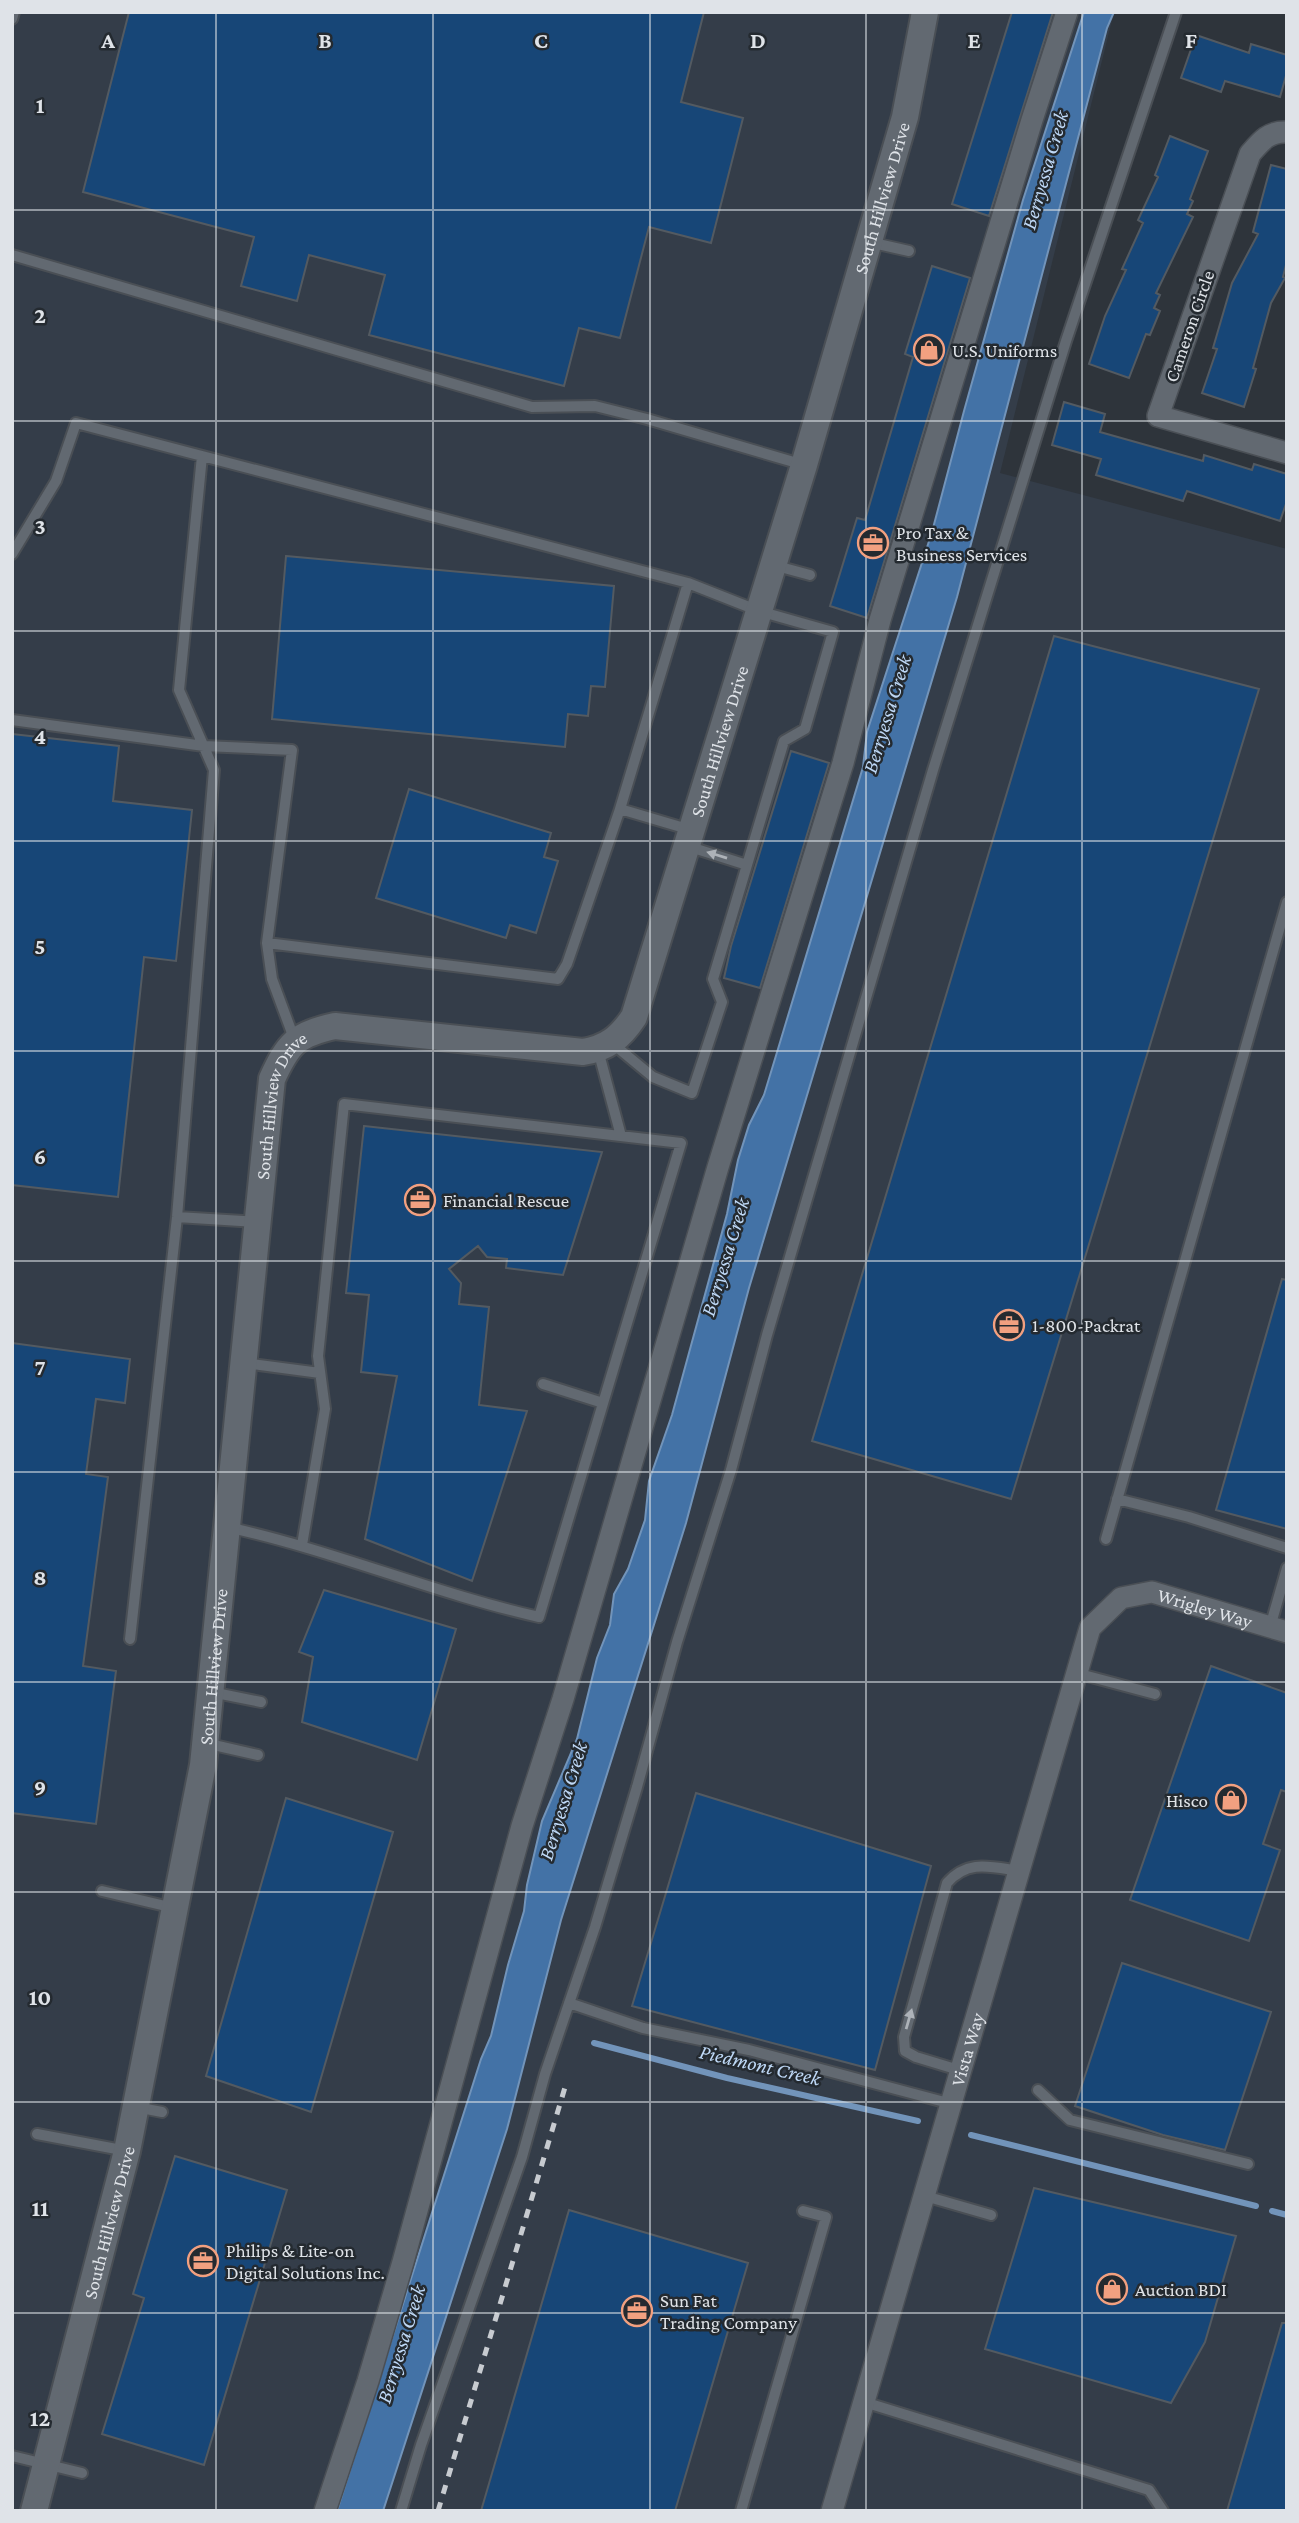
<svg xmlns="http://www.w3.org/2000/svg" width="1299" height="2523" font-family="'Crimson Pro',serif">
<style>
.built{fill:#343d49}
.water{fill:#4372a6;stroke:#7294ba;stroke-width:2}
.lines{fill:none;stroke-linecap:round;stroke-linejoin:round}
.stream{stroke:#7294ba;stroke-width:6}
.building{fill:#174677;stroke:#535a61;stroke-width:2}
.service-casing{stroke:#4a4f55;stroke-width:14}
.minor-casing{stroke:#4a4f55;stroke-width:24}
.tertiary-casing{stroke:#4a4f55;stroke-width:30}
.service{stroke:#626971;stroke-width:10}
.minor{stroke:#626971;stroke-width:21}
.tertiary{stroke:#626971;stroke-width:26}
.rail{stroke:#c7cbd0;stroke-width:5;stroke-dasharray:9 9;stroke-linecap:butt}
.oneway{fill:#adb2b8}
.grid{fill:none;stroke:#dfe3e8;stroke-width:2;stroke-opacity:0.55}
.labels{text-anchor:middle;stroke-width:5;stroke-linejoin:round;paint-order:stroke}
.street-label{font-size:19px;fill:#dfe3e8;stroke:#242a30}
.poi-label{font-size:19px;fill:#dfe3e8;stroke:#242a30;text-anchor:start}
.water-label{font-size:21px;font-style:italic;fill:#bed8f6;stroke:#242a30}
.grid-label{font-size:23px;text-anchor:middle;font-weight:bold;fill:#dfe3e8;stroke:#242a30;stroke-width:5;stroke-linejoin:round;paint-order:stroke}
</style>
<rect width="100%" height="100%" fill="#2e343b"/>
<path class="built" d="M 12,12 L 1114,12 L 1000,473 L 1287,549 L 1287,2511 L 12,2511 Z"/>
<path class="water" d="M 1084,12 L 1114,12 L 1107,28 L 957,597 L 749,1288 L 686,1523 L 561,1920 L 507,2129 L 383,2511 L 337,2511 L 481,2059 L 491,2036 L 508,1965 L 524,1911 L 527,1885 L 542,1821 L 577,1739 L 597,1658 L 610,1625 L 614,1594 L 628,1569 L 645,1520 L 649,1481 L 672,1415 L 727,1214 L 738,1160 L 749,1125 L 764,1095 L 778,1049 L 863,767 L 867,732 L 932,532 L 964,411 L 1023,200 Z"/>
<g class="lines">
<path class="stream" d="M 594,2043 L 727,2078 L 918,2121
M 971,2135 L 1256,2206
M 1272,2211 L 1287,2215"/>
</g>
<path class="building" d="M 129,12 L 704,12 L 681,102 L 743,118 L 711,243 L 649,227 L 620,338 L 579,328 L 564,386 L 369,335 L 385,275 L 309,255 L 297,301 L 241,286 L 254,237 L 83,192 Z
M 1012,12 L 1053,12 L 989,216 L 952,204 Z
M 1196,35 L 1249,53 L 1251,44 L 1287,55 L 1287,72 L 1280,97 L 1225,81 L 1221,92 L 1181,78 Z
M 1170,136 L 1208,151 L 1190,199 L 1193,201 L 1187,214 L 1193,217 L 1156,293 L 1160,295 L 1154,308 L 1160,311 L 1150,335 L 1146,334 L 1129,378 L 1089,364 L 1105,316 L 1126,270 L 1122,269 L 1143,223 L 1138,220 L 1158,177 L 1155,175 Z
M 1271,165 L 1287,169 L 1287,261 L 1283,277 L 1285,278 L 1271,303 L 1253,368 L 1256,369 L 1244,407 L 1202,393 L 1217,349 L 1213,348 L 1232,283 L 1258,234 L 1253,232 Z
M 932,266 L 970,278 L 867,618 L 830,606 L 857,518 L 865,520 L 913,357 L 905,354 Z
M 1064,402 L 1105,414 L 1100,432 L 1203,461 L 1204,455 L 1252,470 L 1254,464 L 1287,474 L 1287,501 L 1280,521 L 1187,491 L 1183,501 L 1096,475 L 1101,459 L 1052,445 Z
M 286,556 L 614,586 L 605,687 L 591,686 L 588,716 L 568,714 L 565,747 L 272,719 Z
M 1054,636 L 1259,689 L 1011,1499 L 812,1441 Z
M 12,734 L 119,746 L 113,801 L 192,810 L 176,961 L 144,957 L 118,1197 L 12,1185 Z
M 791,751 L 829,763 L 760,988 L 724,978 L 731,946 Z
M 409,789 L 551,833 L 544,857 L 558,861 L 536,933 L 510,925 L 506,938 L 376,898 Z
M 364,1126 L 602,1152 L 563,1275 L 506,1268 L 507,1259 L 487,1257 L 478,1246 L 449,1269 L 461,1283 L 459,1304 L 489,1307 L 479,1405 L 527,1411 L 472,1581 L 365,1539 L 397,1376 L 361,1372 L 369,1295 L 346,1293 Z
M 1282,1279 L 1287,1280 L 1287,1529 L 1216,1510 Z
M 12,1343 L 130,1359 L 125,1403 L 96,1399 L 86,1474 L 108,1477 L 83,1666 L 116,1671 L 96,1824 L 12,1813 Z
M 324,1590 L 456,1629 L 417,1760 L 302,1722 L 313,1657 L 299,1652 Z
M 1211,1666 L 1287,1693 L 1287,1792 L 1281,1790 L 1263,1844 L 1280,1850 L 1249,1941 L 1130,1900 Z
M 696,1793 L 931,1866 L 875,2070 L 632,2006 Z
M 286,1798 L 393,1832 L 311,2112 L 206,2076 Z
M 1122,1963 L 1271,2012 L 1225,2150 L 1163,2135 L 1075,2106 Z
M 175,2156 L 287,2190 L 204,2465 L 102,2434 L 144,2298 L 133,2294 Z
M 1034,2188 L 1236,2236 L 1205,2342 L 1171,2403 L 985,2349 Z
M 569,2210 L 748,2263 L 675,2511 L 481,2511 Z
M 1282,2323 L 1287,2323 L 1287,2511 L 1227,2511 Z"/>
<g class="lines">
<g class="service-casing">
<path id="service" d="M 12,19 L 14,12
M 869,242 L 909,251
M 12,255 L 532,407 L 595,406 L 647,419 L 804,465
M 12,554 L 56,481 L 76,423 L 688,583 L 759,611 L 833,632 L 805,729 L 784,741 L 713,979 L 722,1002 L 692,1093 L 653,1077 L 612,1043
M 773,565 L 810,575
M 12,720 L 204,746 L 292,750 L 267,943 L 272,979 L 295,1041
M 620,809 L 691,830
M 687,846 L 747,865
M 267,943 L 558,979 L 567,964 L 620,809 L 688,583
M 598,1050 L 621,1136
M 177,1217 L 258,1222
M 244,1363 L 320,1373
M 543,1384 L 603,1403
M 1117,1499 L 1189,1517 L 1287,1548
M 227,1527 C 333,1550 433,1593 539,1617 L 681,1143 L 344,1104 L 318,1356 L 325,1409 L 302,1545
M 1106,1539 L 1287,902
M 1270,1627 L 1287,1568
M 130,1639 L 177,1217 L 214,770 L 179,690 L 202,456
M 1076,1673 L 1155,1694
M 211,1692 L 261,1702
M 205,1743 L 258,1755
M 102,1891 L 174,1908
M 569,2003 L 643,2028 L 749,2050 L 952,2104
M 962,2071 L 916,2057 L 905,2051 L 904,2037 L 947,1883 C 968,1859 991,1867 1020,1871
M 1038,2090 L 1070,2120 L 1248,2164
M 136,2107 L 162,2112
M 37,2134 L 127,2151
M 925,2196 L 991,2215
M 864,2402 L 1149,2490 L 1163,2511
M 12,2456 L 82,2473
M 401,2511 L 421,2445 L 522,2157 L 545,2074 L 595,1927 L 637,1787 L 677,1642 L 731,1470 L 767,1335 L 933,770 L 1066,341 L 1176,12
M 741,2511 L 826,2217 L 803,2211"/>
</g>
<g class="minor-casing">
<g id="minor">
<path d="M 1287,132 C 1269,131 1261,141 1250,154 L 1158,416 L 1287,453"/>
<path d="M 325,2511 L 368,2381 L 403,2262 L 522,1826 L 563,1699 L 718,1167 L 843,763 L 880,620 L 1032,120 L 1067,12"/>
<path id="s1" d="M 832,2511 L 1090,1628 L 1121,1598 L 1152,1592 L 1287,1632"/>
</g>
</g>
<g class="tertiary-casing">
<g id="tertiary">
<path id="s2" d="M 34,2511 L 127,2151 L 203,1765 L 272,1079 C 288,1044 296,1034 335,1026 L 583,1052 C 607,1048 620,1038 634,1017 L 804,465 L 905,117 L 925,12"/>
</g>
</g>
<use href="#service" class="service"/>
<use href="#minor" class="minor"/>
<use href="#tertiary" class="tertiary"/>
<path class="rail" d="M 438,2511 L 566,2084"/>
</g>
<defs><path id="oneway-solid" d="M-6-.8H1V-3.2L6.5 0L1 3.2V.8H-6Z" transform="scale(1.75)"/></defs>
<g class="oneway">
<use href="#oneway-solid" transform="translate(717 855) rotate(-163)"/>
<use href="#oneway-solid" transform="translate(909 2019) rotate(-74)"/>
</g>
<path class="grid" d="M 216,12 L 216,2511M 433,12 L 433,2511M 650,12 L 650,2511M 866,12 L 866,2511M 1082,12 L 1082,2511M 12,210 L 1287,210M 12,421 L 1287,421M 12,631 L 1287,631M 12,841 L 1287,841M 12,1051 L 1287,1051M 12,1261 L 1287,1261M 12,1472 L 1287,1472M 12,1682 L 1287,1682M 12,1892 L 1287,1892M 12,2102 L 1287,2102M 12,2313 L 1287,2313"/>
<defs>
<g id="shop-ring" transform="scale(1.575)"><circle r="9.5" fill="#242a30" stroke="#f2a080" stroke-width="1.5"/><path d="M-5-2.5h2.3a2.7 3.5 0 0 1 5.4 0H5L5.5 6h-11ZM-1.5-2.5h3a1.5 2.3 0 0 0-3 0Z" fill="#f2a080"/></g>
<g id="office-ring" transform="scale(1.575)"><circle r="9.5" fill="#242a30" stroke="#f2a080" stroke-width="1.5"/><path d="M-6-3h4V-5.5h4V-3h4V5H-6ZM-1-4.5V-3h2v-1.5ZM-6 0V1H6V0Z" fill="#f2a080"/></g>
</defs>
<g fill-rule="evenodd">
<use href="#shop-ring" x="929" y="350"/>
<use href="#office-ring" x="873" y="543"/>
<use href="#office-ring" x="420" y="1200"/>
<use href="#office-ring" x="1009" y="1325"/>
<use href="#shop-ring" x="1231" y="1800"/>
<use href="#office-ring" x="203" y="2261"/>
<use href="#shop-ring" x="1112" y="2289"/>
<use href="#office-ring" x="637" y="2311"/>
</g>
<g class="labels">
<g class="street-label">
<text dy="7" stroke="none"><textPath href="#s2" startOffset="2711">South Hillview Drive</textPath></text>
<text transform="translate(1189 326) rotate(-71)" y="7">Cameron Circle</text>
<text dy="7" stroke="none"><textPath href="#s2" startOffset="2144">South Hillview Drive</textPath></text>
<text dy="7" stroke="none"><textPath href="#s2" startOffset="1432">South Hillview Drive</textPath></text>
<text dy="7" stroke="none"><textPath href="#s1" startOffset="1050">Wrigley Way</textPath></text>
<text dy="7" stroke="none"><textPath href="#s2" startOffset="864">South Hillview Drive</textPath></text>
<text dy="7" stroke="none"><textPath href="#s1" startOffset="481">Vista Way</textPath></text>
<text dy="7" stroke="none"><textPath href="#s2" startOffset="298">South Hillview Drive</textPath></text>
</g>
<g class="poi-label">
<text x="952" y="357">U.S. Uniforms</text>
<text x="896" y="539">Pro Tax &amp;<tspan x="896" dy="22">Business Services</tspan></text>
<text x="443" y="1207">Financial Rescue</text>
<text x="1032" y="1332">1-800-Packrat</text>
<text x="1208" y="1807" text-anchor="end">Hisco</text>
<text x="226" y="2257">Philips &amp; Lite-on<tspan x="226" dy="22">Digital Solutions Inc.</tspan></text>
<text x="1135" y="2296">Auction BDI</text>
<text x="660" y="2307">Sun Fat<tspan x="660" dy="22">Trading Company</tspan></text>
</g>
<g class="water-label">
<text transform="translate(1045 170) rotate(-74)" y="7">Berryessa Creek</text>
<text transform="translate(887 714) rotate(-73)" y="7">Berryessa Creek</text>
<text transform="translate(725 1257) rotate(-73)" y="7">Berryessa Creek</text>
<text transform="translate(563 1801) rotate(-73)" y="7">Berryessa Creek</text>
<text transform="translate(760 2065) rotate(13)" y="7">Piedmont Creek</text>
<text transform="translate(401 2344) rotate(-73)" y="7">Berryessa Creek</text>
</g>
</g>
<g class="grid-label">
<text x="108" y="48">A</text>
<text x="325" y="48">B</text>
<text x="541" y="48">C</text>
<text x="758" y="48">D</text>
<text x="974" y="48">E</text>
<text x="1191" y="48">F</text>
<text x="40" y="113">1</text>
<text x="40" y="323">2</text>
<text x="40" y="534">3</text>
<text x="40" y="744">4</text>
<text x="40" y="954">5</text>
<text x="40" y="1164">6</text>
<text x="40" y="1375">7</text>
<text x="40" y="1585">8</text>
<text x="40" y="1795">9</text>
<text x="40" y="2005">10</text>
<text x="40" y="2216">11</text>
<text x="40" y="2426">12</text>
</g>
<rect width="1299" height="2523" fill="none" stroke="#dfe3e8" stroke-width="28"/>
</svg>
